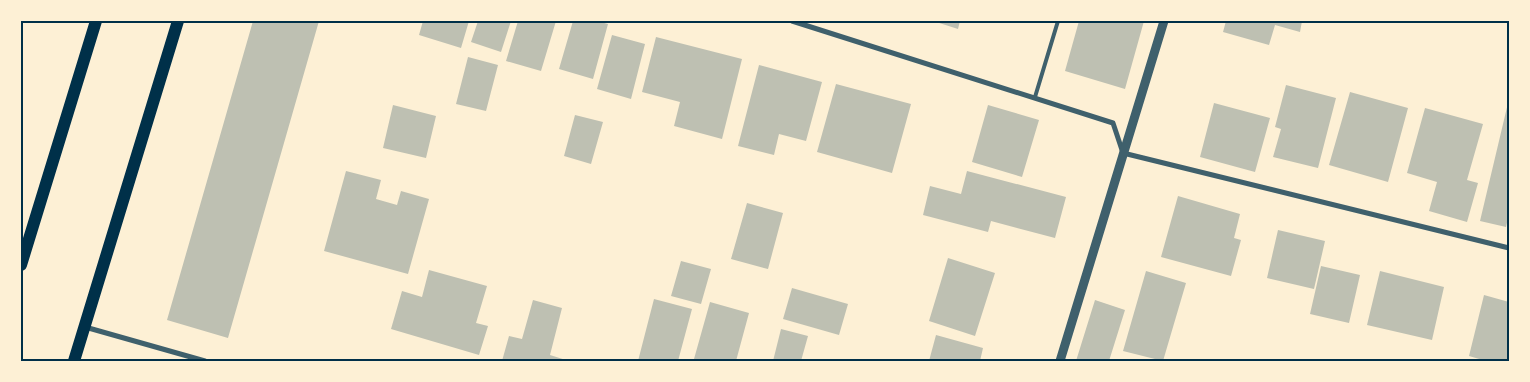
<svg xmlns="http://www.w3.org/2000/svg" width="1530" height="382" font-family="'Playfair Display',serif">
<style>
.building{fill:#bec0b2}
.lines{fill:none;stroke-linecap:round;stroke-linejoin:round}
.service{stroke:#3f606c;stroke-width:4}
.minor{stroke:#3f606c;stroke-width:5}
.tertiary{stroke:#3f606c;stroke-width:9}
.primary{stroke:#003049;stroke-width:12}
.neatline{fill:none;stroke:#003049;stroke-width:2}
</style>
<rect width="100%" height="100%" fill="#fdf0d5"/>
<path class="building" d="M 253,21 L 319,21 L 228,338 L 167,320 Z
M 423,21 L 469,21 L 461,48 L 419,35 Z
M 478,21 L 511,21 L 501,52 L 471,42 Z
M 518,21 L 556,21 L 541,71 L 506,61 Z
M 573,21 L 597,21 L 608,24 L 593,79 L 559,69 Z
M 933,21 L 960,21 L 958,29 Z
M 1079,21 L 1144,21 L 1125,89 L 1065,71 Z
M 1226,21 L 1302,21 L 1300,32 L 1275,25 L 1269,45 L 1223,32 Z
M 612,35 L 645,44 L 631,99 L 597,89 Z
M 656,37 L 742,59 L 722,139 L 674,126 L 680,102 L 642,92 Z
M 468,57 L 498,65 L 486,111 L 456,104 Z
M 759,65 L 822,82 L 806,141 L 779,134 L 774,155 L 738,146 Z
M 836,84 L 911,104 L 892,173 L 817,152 Z
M 1286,85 L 1336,98 L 1318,168 L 1273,157 L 1281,129 L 1275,127 Z
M 1350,92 L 1408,108 L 1388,182 L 1329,165 Z
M 1214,103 L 1270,118 L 1255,172 L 1200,157 Z
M 1508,103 L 1509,214 L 1506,227 L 1480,221 Z
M 393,105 L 436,116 L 426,158 L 383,148 Z
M 988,105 L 1039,120 L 1022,177 L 972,162 Z
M 1425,108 L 1483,124 L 1467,180 L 1478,183 L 1467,222 L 1429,211 L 1437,182 L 1407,173 Z
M 575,115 L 603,122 L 591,164 L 564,156 Z
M 346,171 L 381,180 L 376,199 L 397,205 L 401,191 L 429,199 L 408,274 L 324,251 Z
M 967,171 L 1066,197 L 1055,238 L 991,221 L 988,232 L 923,215 L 930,186 L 961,194 Z
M 1178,196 L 1240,214 L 1234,238 L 1241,240 L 1231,276 L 1161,257 Z
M 747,203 L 783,213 L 768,269 L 731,259 Z
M 1278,230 L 1325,241 L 1314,289 L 1267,278 Z
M 948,258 L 995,273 L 975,336 L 929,321 Z
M 681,261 L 711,269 L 701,304 L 671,296 Z
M 1321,266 L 1360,275 L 1349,323 L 1310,314 Z
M 429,270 L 487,286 L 476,323 L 488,326 L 479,355 L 391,329 L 402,291 L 422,297 Z
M 1146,271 L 1186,283 L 1163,361 L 1123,351 Z
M 1380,271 L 1444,287 L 1432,340 L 1367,325 Z
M 792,288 L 848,304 L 839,335 L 783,319 Z
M 1484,295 L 1509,302 L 1509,361 L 1486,361 L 1469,356 Z
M 654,299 L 692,309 L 678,361 L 638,361 Z
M 533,300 L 562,308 L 550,355 L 569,361 L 502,361 L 509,336 L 522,339 Z
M 1095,300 L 1125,310 L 1109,361 L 1076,361 Z
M 710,302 L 749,313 L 736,361 L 701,361 L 694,359 Z
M 781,329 L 808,336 L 801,361 L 773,361 Z
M 936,335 L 983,348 L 980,361 L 929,361 Z"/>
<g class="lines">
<path class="service" d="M 1035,97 L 1058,21"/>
<path class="minor" d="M 792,21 L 1113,123 L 1123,153 L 1509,248
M 85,327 L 205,361"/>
<path class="tertiary" d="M 1060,361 L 1164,21"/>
<path class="primary" d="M 21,265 L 96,21
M 74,361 L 178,21"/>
</g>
<rect width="1530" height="382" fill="none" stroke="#fdf0d5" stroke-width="45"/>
<rect x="22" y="22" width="1486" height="338" class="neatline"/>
</svg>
